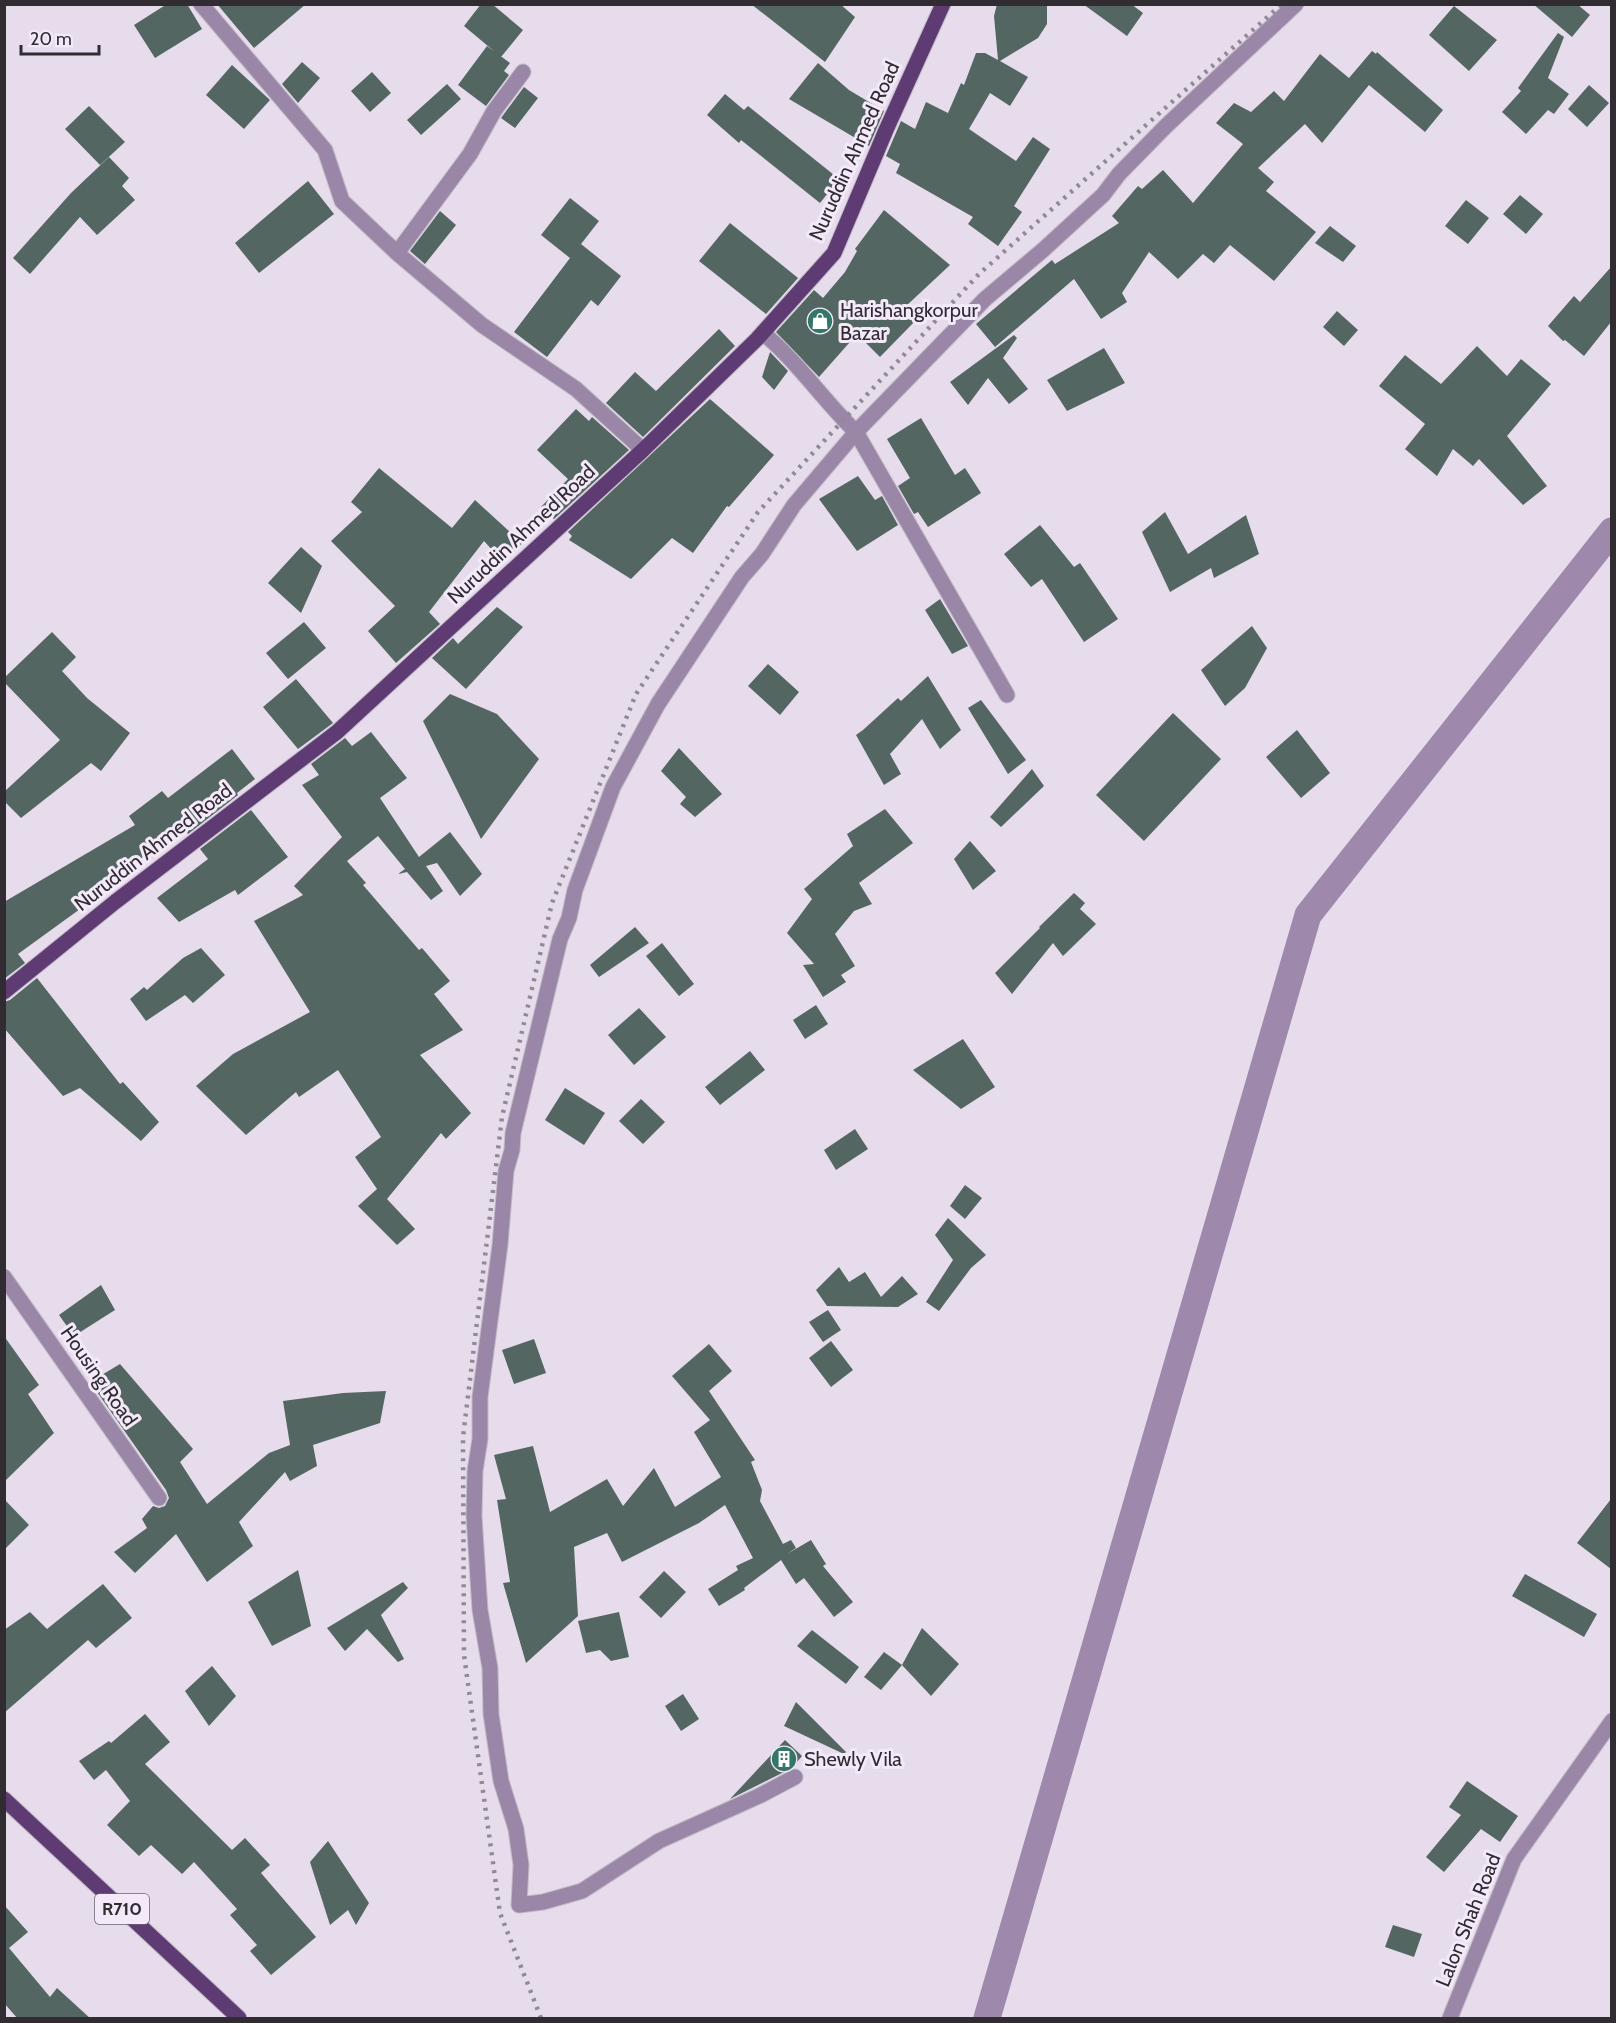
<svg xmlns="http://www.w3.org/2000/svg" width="1616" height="2023" font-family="Cabin,sans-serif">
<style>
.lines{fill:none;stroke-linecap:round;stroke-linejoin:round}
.canal{stroke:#9e88ab;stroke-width:27}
.building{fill:#546661}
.minor-casing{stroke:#c2b9c7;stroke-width:17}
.major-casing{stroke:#c2b9c7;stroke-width:17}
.minor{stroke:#9a86a6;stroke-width:15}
.major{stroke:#5f3b73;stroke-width:15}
.rail{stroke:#918995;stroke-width:4.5;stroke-dasharray:3 6;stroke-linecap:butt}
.labels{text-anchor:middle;stroke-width:6;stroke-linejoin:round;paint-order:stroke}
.shield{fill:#f3e9f9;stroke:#6a656e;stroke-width:1.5}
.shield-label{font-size:18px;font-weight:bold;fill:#302c32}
.street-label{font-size:20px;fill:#302c32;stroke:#f3e9f9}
.poi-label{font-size:20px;fill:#302c32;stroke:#f3e9f9;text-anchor:start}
</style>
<rect width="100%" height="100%" fill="#e6dcec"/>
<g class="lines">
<path class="canal" d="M 987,2018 L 1308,915 L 1612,531"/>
</g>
<path class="building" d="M 167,4 L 187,4 L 202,29 L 155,58 L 134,25 Z
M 217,4 L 306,4 L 254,48 Z
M 481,4 L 492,4 L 523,30 L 501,57 L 464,26 Z
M 751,4 L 840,4 L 855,17 L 825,62 Z
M 997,4 L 1047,4 L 1047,24 L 1038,38 L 1000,61 L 1028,77 L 1010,106 L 990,93 L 969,129 L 1016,161 L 1033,137 L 1050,149 L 1014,206 L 1022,212 L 998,246 L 968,224 L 973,217 L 896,173 L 900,164 L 886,156 L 901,121 L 915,129 L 926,102 L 948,113 L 961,83 L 964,85 L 976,53 L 985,53 L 998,60 L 994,16 Z
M 1083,4 L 1131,4 L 1143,13 L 1127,36 Z
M 1533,4 L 1577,4 L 1590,15 L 1572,37 Z
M 1454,6 L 1497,40 L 1469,71 L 1429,35 Z
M 1558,33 L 1564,37 L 1548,78 L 1569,94 L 1554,114 L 1548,110 L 1526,134 L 1502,112 L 1521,91 L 1518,88 Z
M 487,46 L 510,63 L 504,71 L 509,75 L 486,106 L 458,85 Z
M 1372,51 L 1376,54 L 1377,52 L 1443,110 L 1425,132 L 1369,85 L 1322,143 L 1305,124 L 1258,168 L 1274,182 L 1266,191 L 1316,232 L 1274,281 L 1230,245 L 1214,263 L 1203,254 L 1178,279 L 1149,252 L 1122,293 L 1127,302 L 1101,319 L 1074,279 L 995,347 L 976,324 L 1052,260 L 1055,264 L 1119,223 L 1112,216 L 1138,186 L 1142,189 L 1163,170 L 1193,203 L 1243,144 L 1216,123 L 1234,103 L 1251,112 L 1274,91 L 1284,101 L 1320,54 L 1349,78 Z
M 302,62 L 320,78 L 298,103 L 282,84 Z
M 818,63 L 849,90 L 884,111 L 869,146 L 789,99 Z
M 232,65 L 270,100 L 244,129 L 206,95 Z
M 372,72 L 391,93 L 370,112 L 351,91 Z
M 447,84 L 461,99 L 421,135 L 407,120 Z
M 1589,85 L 1609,103 L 1587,127 L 1568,109 Z
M 524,87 L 538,98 L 515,128 L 501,118 Z
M 725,94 L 744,110 L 748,106 L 839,179 L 820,203 L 741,140 L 739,143 L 707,115 Z
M 89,106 L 125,142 L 100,165 L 65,129 Z
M 109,157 L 129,178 L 122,186 L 135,200 L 97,235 L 80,217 L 30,274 L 13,258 L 71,193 Z
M 308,181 L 334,214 L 259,273 L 235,243 Z
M 1520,195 L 1543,214 L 1526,234 L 1503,214 Z
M 570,198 L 599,221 L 581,244 L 621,276 L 598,306 L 591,300 L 547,357 L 514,332 L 570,258 L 541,235 Z
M 1466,200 L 1489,218 L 1468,244 L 1445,226 Z
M 884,210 L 950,265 L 905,307 L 917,319 L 880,357 L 857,334 L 819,377 L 776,332 L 814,290 L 823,298 L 845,272 L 857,251 L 855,249 Z
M 440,211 L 456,225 L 425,264 L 410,251 Z
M 730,223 L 798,278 L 766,314 L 699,261 Z
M 1330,226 L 1356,246 L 1343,262 L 1315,243 Z
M 1611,267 L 1611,322 L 1584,356 L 1565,340 L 1563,341 L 1548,326 L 1574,296 L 1580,302 Z
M 1337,311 L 1358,330 L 1344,346 L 1323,327 Z
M 719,329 L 735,346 L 643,437 L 606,403 L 635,372 L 656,391 Z
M 1014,335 L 1017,338 L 1003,358 L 1028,389 L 1009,404 L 988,378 L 968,405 L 950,382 Z
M 1477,346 L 1507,376 L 1521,359 L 1551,384 L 1507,436 L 1547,486 L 1523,505 L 1479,459 L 1473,466 L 1453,449 L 1437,476 L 1405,449 L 1425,424 L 1379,386 L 1405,355 L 1441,384 Z
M 1104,348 L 1125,383 L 1067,411 L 1047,380 Z
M 770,352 L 788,371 L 774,390 L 762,377 Z
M 710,399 L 774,455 L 729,507 L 727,506 L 693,553 L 672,538 L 631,579 L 569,540 L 572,536 L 568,532 Z
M 576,409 L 589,421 L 592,417 L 629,450 L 554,519 L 541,507 L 568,479 L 537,450 Z
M 921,418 L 955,475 L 965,468 L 981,493 L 928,527 L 918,512 L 914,514 L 898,486 L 910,478 L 887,439 Z
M 379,468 L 452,528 L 475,500 L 522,543 L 504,563 L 484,541 L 429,612 L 440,624 L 396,663 L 368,631 L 395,606 L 331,541 L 362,512 L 351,502 Z
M 858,476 L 875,500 L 882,496 L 898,525 L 857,551 L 819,499 Z
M 1165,512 L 1188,554 L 1246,515 L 1259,554 L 1214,578 L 1211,568 L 1170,592 L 1142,532 Z
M 1040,525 L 1074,567 L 1080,563 L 1118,619 L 1084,642 L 1042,579 L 1031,587 L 1004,554 Z
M 301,547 L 322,566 L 301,613 L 268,583 Z
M 940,599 L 968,646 L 952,654 L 925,610 Z
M 497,607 L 523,627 L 466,689 L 432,658 L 453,638 L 458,644 Z
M 304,622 L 326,648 L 288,679 L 266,653 Z
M 1252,626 L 1267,648 L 1245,688 L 1225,706 L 1201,670 Z
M 52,632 L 76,657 L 62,671 L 87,698 L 130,733 L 101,771 L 91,763 L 21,818 L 4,801 L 4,792 L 60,740 L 4,682 L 4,678 Z
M 768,664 L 799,692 L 780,715 L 748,686 Z
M 928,676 L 961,730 L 940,749 L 922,719 L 890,754 L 901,774 L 884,785 L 856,735 L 863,730 L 898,698 L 901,701 Z
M 296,679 L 333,723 L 298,749 L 263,707 Z
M 450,694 L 497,714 L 539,759 L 481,839 L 423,721 Z
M 981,700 L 1026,760 L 1008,774 L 968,708 Z
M 1173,713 L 1221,759 L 1144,841 L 1096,795 Z
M 1297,730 L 1330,773 L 1301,798 L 1266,757 Z
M 371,732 L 407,778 L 380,798 L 419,857 L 450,832 L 482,874 L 460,896 L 437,863 L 426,866 L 443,891 L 431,900 L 407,872 L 398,874 L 405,869 L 378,836 L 347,861 L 366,883 L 363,885 L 419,950 L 422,948 L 450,981 L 434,994 L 463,1030 L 420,1055 L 471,1113 L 446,1139 L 441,1133 L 387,1199 L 415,1229 L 397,1245 L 358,1206 L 377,1189 L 355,1157 L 381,1137 L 338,1070 L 299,1097 L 296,1092 L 246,1135 L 196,1086 L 233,1054 L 310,1012 L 254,921 L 303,895 L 294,886 L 342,837 L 302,785 L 319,775 L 311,764 L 345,738 L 352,746 Z
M 679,748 L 722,794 L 695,817 L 680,804 L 686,797 L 661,771 Z
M 232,749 L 255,779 L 237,793 L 238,795 L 188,834 L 182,827 L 135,863 L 138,867 L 18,954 L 25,963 L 4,979 L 4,902 L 135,825 L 129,816 L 162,791 L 168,798 Z
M 1032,769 L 1044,786 L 1001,827 L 990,817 Z
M 885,809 L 913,843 L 859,883 L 872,904 L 854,911 L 835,934 L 855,966 L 841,975 L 846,982 L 823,997 L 803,965 L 814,964 L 787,933 L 812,899 L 804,889 L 853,846 L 847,834 Z
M 251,810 L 288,857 L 238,895 L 235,890 L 179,922 L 157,898 L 208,859 L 200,849 Z
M 970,841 L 996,871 L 973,890 L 954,859 Z
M 1074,893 L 1085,903 L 1080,909 L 1096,924 L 1063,956 L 1053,943 L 1012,994 L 995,973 L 1040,928 L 1039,927 Z
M 635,927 L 649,943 L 599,977 L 590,965 Z
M 662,943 L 694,984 L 679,996 L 646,956 Z
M 201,948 L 225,975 L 193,1003 L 185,995 L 146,1021 L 130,999 L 144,987 L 147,990 L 183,958 Z
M 37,978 L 120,1084 L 123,1082 L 159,1122 L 141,1141 L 80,1088 L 63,1096 L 4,1028 L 4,1002 L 10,1000 Z
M 816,1005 L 828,1024 L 805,1039 L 793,1020 Z
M 639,1008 L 666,1037 L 634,1065 L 608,1035 Z
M 963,1039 L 995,1087 L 961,1109 L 913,1070 Z
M 750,1051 L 765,1070 L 720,1105 L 705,1087 Z
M 565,1088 L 605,1113 L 584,1145 L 545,1120 Z
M 641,1099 L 665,1122 L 643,1144 L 619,1121 Z
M 855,1129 L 868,1149 L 836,1170 L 824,1150 Z
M 965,1185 L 982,1198 L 965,1219 L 950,1206 Z
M 948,1218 L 986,1255 L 971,1268 L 939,1311 L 926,1302 L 953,1260 L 935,1235 Z
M 839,1267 L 849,1282 L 865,1272 L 881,1297 L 902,1276 L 918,1294 L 898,1307 L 827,1306 L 816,1290 Z
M 101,1285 L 115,1310 L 74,1336 L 59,1315 Z
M 828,1310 L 841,1330 L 823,1342 L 809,1322 Z
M 4,1336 L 39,1385 L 28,1394 L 54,1433 L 4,1482 Z
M 534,1339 L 546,1373 L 514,1384 L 502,1350 Z
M 831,1341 L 853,1370 L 831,1387 L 809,1358 Z
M 709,1344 L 732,1371 L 709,1391 L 755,1460 L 751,1462 L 762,1490 L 760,1501 L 783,1544 L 791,1540 L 796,1548 L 787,1554 L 811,1540 L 826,1564 L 823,1566 L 853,1602 L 834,1617 L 804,1578 L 796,1584 L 781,1560 L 744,1588 L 745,1590 L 719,1606 L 708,1589 L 738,1570 L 736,1566 L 753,1558 L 725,1505 L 699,1523 L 622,1562 L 607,1533 L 574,1547 L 578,1616 L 526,1663 L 503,1583 L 510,1582 L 497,1500 L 506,1499 L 494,1455 L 533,1446 L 550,1512 L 607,1479 L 623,1506 L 654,1468 L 675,1507 L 721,1477 L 694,1432 L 710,1420 L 672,1376 Z
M 120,1364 L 193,1449 L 180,1462 L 207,1504 L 269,1453 L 290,1445 L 283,1401 L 343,1393 L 386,1391 L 380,1423 L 313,1445 L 317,1466 L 290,1481 L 285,1472 L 239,1522 L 253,1546 L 207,1582 L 176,1534 L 135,1573 L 114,1552 L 147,1528 L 142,1519 L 153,1506 L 159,1508 L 165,1506 L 169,1498 L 166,1490 L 90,1382 Z
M 4,1499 L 29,1525 L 4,1550 Z
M 1611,1499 L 1611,1569 L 1577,1543 Z
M 298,1570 L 311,1626 L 272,1646 L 248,1602 Z
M 664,1571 L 686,1592 L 661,1618 L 639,1597 Z
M 1525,1574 L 1597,1614 L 1584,1637 L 1512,1596 Z
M 403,1582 L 408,1588 L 381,1615 L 404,1659 L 398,1662 L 367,1629 L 345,1651 L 327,1628 Z
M 103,1584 L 132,1618 L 96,1648 L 88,1640 L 4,1713 L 4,1630 L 30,1612 L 47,1629 Z
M 619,1612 L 629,1657 L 611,1661 L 600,1650 L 586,1653 L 578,1621 Z
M 922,1628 L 959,1664 L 931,1696 L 902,1665 Z
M 812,1630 L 859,1667 L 846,1684 L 797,1646 Z
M 884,1652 L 902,1665 L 881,1690 L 864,1677 Z
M 212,1666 L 236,1696 L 209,1726 L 185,1691 Z
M 683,1694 L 699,1719 L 681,1731 L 665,1706 Z
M 796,1702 L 846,1752 L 844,1754 L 784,1726 Z
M 145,1714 L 170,1742 L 145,1764 L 232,1850 L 245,1838 L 270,1865 L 261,1873 L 316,1937 L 271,1975 L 250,1951 L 257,1945 L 230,1915 L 237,1909 L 194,1862 L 182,1874 L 151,1845 L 139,1856 L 107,1825 L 130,1801 L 106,1770 L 94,1780 L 79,1761 L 109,1741 L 111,1743 Z
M 785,1740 L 802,1756 L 792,1768 L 730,1799 Z
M 1467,1781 L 1518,1816 L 1500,1842 L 1481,1829 L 1444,1872 L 1426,1857 L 1461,1815 L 1449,1807 Z
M 328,1841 L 369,1903 L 356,1925 L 348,1910 L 330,1925 L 310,1862 Z
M 4,1905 L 28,1932 L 9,1948 L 50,1997 L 57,1988 L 91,2019 L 18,2019 L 4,2003 Z
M 1393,1925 L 1422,1934 L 1414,1957 L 1385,1947 Z"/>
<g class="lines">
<g class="minor-casing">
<path id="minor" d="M 201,4 L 325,150 L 342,201 L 397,253 L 482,325 L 576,389 L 643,450
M 397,253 L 470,154 L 494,111 L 523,72
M 763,333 C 798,362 823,400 856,432 L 1007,695
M 4,1277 L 159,1498
M 795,1777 L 759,1796 L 659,1841 L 582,1891 L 543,1902 L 519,1905 L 521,1865 L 516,1829 L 501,1781 L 491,1714 L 490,1668 L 480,1610 L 474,1516 L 475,1471 L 480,1439 L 480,1397 L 500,1245 L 506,1171 L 512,1150 L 513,1133 L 520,1104 L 560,939 L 569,918 L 575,890 L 613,787 L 658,704 L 742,577 L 762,554 L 794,505 L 856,432 L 985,299 L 1043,250 L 1103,195 L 1119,174 L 1166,126 L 1296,4
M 1450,2018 L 1514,1859 L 1612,1721"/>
</g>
<g class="major-casing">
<path id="major" d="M 4,992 L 115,902 L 337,732 L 643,450 L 757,339 L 834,253 L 886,130 L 943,4
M 4,1799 L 239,2018"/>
</g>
<use href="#minor" class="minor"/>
<use href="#major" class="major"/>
<path class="rail" d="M 541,2018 L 500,1913 L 464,1655 L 463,1437 L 502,1117 L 552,903 L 636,694 L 758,512 L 979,274 L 1282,4"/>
</g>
<defs>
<g id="shop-disc" transform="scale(1.35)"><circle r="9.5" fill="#347768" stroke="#f3e9f9"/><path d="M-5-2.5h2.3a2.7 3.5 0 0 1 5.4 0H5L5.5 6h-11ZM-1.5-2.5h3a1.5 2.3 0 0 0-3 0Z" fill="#fff"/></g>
<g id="building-disc" transform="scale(1.35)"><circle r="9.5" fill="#347768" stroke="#f3e9f9"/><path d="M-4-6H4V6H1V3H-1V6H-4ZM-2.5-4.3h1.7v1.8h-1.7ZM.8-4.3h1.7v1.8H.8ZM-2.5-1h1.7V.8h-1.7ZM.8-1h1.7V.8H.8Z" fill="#fff"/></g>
</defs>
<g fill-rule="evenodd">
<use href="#shop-disc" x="820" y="321"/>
<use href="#building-disc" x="784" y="1759"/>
</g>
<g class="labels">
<rect class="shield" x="95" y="1894" width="54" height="30" rx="4.5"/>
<g class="shield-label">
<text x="122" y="1915">R710</text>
</g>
<g class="street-label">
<text transform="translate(854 151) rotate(-66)" y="7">Nuruddin Ahmed Road</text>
<text transform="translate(521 534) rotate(-43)" y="7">Nuruddin Ahmed Road</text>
<text transform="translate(153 847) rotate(-38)" y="7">Nuruddin Ahmed Road</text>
<text transform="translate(99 1376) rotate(55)" y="7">Housing Road</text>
<text transform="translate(1468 1920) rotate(-68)" y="7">Lalon Shah Road</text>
</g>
<g class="poi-label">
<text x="840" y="317">Harishangkorpur<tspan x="840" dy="23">Bazar</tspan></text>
<text x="804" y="1766">Shewly Vila</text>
</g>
</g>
<rect width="1616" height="2023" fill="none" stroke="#302c32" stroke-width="12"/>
<path d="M21 45v9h78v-9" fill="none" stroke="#302c32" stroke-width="3"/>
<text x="30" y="45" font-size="18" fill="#302c32" stroke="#f3e9f9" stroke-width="4.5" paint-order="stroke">20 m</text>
</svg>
